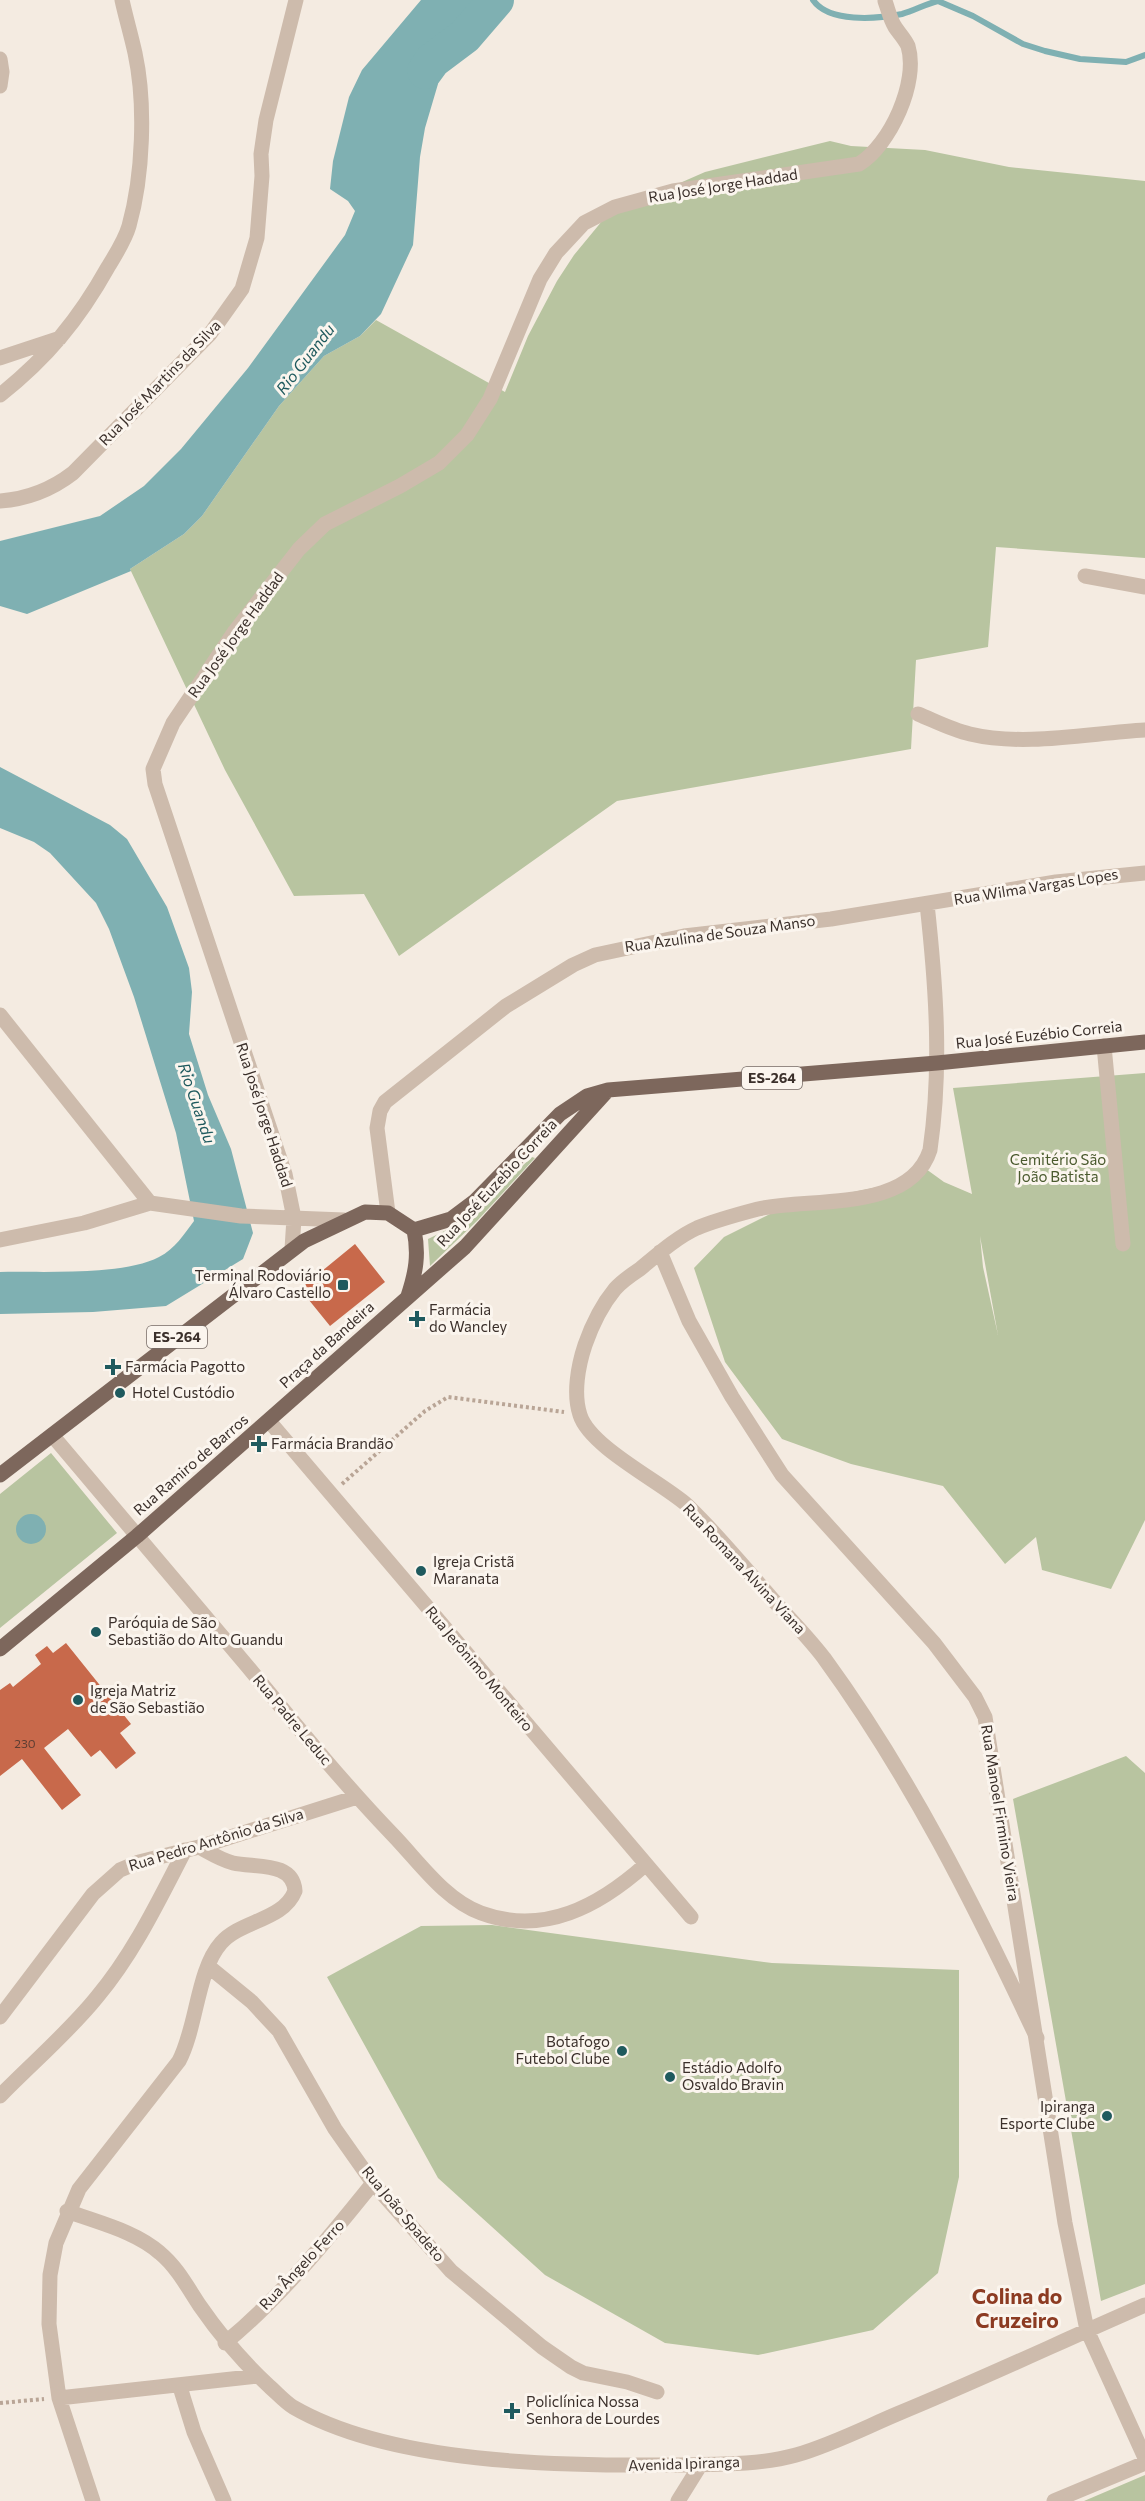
<svg xmlns="http://www.w3.org/2000/svg" width="1145" height="2501" font-family="Commissioner,sans-serif">
<style>
.green{fill:#b8c4a0;fill-rule:evenodd}
.water{fill:#7fb0b2}
.lines{fill:none;stroke-linecap:round;stroke-linejoin:round}
.stream{stroke:#7fb0b2;stroke-width:6}
.river{stroke:#7fb0b2;stroke-width:36}
.building{fill:#c8694b}
.path{stroke:#b9a596;stroke-width:4;stroke-dasharray:3 3;stroke-linecap:butt}
.minor{stroke:#cdbbac;stroke-width:15}
.major{stroke:#7d675c;stroke-width:15}
.poi-dot{fill:#1f5a5e;stroke:#fbf5ee;stroke-width:2}
.labels{text-anchor:middle;stroke-width:6;stroke-linejoin:round;paint-order:stroke}
.number-label{font-size:12px;fill:#5e3e33}
.shield{fill:#fbf5ee;stroke:#756b66;stroke-width:1.5}
.shield-label{font-size:14px;font-weight:bold;fill:#3b302b}
.street-label{font-size:15px;fill:#3b302b;stroke:#fbf5ee}
.park-label{font-size:15px;fill:#4a5a2e;stroke:#fbf5ee}
.poi-label{font-size:15px;fill:#3b302b;stroke:#fbf5ee;text-anchor:start}
.water-label{font-size:16px;font-style:italic;fill:#1f5a5e;stroke:#fbf5ee}
.district-label{font-size:21px;font-weight:bold;fill:#8c3b22;stroke:#fbf5ee}
</style>
<rect width="100%" height="100%" fill="#f4ebe1"/>
<path class="green" d="M 830,141 L 851,146 L 925,150 L 1009,167 L 1145,181 L 1145,558 L 996,547 L 988,647 L 916,660 L 911,749 L 617,801 L 399,956 L 364,894 L 294,896 L 225,770 L 130,569 L 184,534 L 202,516 L 279,406 L 324,356 L 360,336 L 376,320 L 505,392 L 528,336 L 557,281 L 574,255 L 607,215 L 705,172 Z
M 1145,1073 L 1145,1520 L 1111,1589 L 1042,1570 L 1036,1537 L 1005,1564 L 943,1486 L 851,1464 L 782,1439 L 725,1362 L 694,1268 L 724,1237 L 788,1205 L 888,1185 L 926,1169 L 944,1182 L 972,1194 L 953,1088 ZM 980,1236 L 998,1335 L 983,1267 Z
M 532,1157 L 535,1158 L 477,1221 L 430,1266 L 428,1239 L 461,1223 Z
M 51,1453 L 117,1533 L 0,1628 L 0,1494 Z
M 1126,1756 L 1145,1773 L 1145,2284 L 1101,2301 L 1013,1799 Z
M 492,1925 L 772,1963 L 959,1970 L 959,2177 L 938,2273 L 873,2330 L 758,2355 L 665,2343 L 545,2275 L 438,2178 L 327,1977 L 421,1926 Z
M 1145,2475 L 1145,2501 L 1084,2501 Z"/>
<path class="water" d="M 421,0 L 493,0 L 461,39 L 443,67 L 425,128 L 420,157 L 413,245 L 381,314 L 360,336 L 324,356 L 279,406 L 202,516 L 184,534 L 130,569 L 131,571 L 27,614 L 0,606 L 0,541 L 100,516 L 144,486 L 181,449 L 248,368 L 345,235 L 355,211 L 348,201 L 330,189 L 333,161 L 349,97 L 362,70 Z
M 0,767 L 110,825 L 127,839 L 167,907 L 189,968 L 192,992 L 189,1034 L 208,1095 L 231,1149 L 253,1233 L 243,1259 L 166,1306 L 93,1312 L 0,1314 L 0,1272 C 43,1271 123,1276 159,1257 C 175,1249 184,1234 194,1221 L 176,1133 L 134,997 L 109,929 L 96,903 L 50,853 L 34,842 L 0,828 Z
M16 1529a15 15 0 1 1 30 0a15 15 0 1 1-30 0Z"/>
<g class="lines">
<path class="stream" d="M 813,0 C 829,23 876,19 902,14 C 914,11 925,4 938,1 L 973,16 L 1023,44 L 1045,51 L 1080,59 L 1126,62 L 1145,55"/>
<path class="river" d="M 425,71 L 433,60 L 465,36 L 496,0"/>
</g>
<path class="building" d="M 355,1244 L 385,1282 L 330,1326 L 300,1289 Z
M 66,1643 L 131,1724 L 120,1733 L 136,1753 L 116,1769 L 100,1750 L 91,1757 L 68,1729 L 44,1748 L 81,1795 L 62,1810 L 22,1759 L 0,1776 L 0,1690 L 10,1683 L 13,1687 L 41,1664 L 35,1655 L 47,1646 L 53,1653 Z"/>
<g class="lines">
<path class="path" d="M 342,1484 L 425,1411 L 448,1397 L 564,1412
M 0,2403 L 44,2399"/>
<path class="minor" d="M 0,59 L 2,72 L 0,86
M 0,358 L 60,338
M 0,395 C 47,358 79,319 108,267 C 116,254 125,240 129,226 C 143,176 146,104 135,53 C 131,35 126,18 122,0
M 0,501 C 27,499 51,490 73,473 L 210,334 L 242,289 L 257,238 L 262,176 L 261,154 L 266,120 L 296,0
M 1085,576 L 1145,587
M 918,714 C 935,721 952,730 970,734 C 1024,747 1090,733 1145,730
M 927,904 C 936,986 942,1068 930,1150 C 910,1213 810,1197 758,1209 C 739,1214 716,1220 697,1228 C 677,1237 657,1255 640,1269 C 631,1275 622,1281 615,1289 C 601,1306 592,1325 585,1345 C 578,1366 573,1394 580,1415 C 590,1447 661,1482 687,1505 C 696,1514 705,1523 714,1533 C 737,1558 759,1584 782,1610 C 796,1625 811,1641 824,1658 C 910,1776 975,1906 1037,2038
M 0,1015 L 150,1203
M 1104,1046 L 1123,1244
M 388,1213 L 377,1128 L 380,1111 L 385,1102 L 506,1006 L 573,965 L 595,955 L 684,936 L 831,919 L 1056,882 L 1145,873
M 0,1240 L 84,1223 L 150,1203 L 241,1216 L 344,1220
M 292,1249 L 294,1218 L 285,1174 L 155,784 L 153,769 L 173,723 L 235,631 L 299,549 L 325,524 L 400,486 L 439,463 L 467,435 L 490,399 L 540,279 L 556,253 L 584,223 L 615,207 L 673,191 L 859,164 C 890,145 919,82 908,46 C 905,39 899,33 895,27 C 890,19 888,9 885,1
M 660,1252 L 689,1321 L 732,1397 L 782,1475 L 934,1643 L 975,1697 L 985,1717 L 1065,2223 L 1087,2330 L 1145,2458
M 269,1421 L 691,1917
M 52,1435 C 117,1512 183,1590 248,1667 C 295,1724 342,1782 393,1835 C 419,1862 445,1900 481,1913 C 544,1936 599,1906 645,1865
M 208,1966 L 252,2002 L 279,2031 L 335,2129 L 373,2183 L 451,2271 L 542,2347 L 571,2367 L 583,2373 L 627,2382 L 657,2392
M 0,2017 L 93,1894 L 120,1870 L 139,1862 L 199,1847 L 357,1797
M 0,2096 C 32,2063 68,2033 97,1997 C 134,1953 159,1900 185,1850
M 67,2211 C 99,2223 135,2231 160,2253 C 177,2267 188,2288 200,2306 C 222,2338 242,2361 270,2387 C 278,2394 285,2402 293,2407 C 391,2464 559,2466 670,2465 C 711,2464 757,2466 796,2455 C 831,2445 864,2428 897,2414 C 980,2380 1062,2341 1145,2305
M 225,2343 C 281,2297 328,2239 373,2183
M 180,2387 L 194,2432 L 224,2501
M 59,2398 L 258,2376
M 93,2501 L 59,2398 L 49,2324 L 50,2275 L 56,2243 L 79,2189 L 179,2061 C 197,2027 197,1970 221,1943 C 241,1920 283,1921 295,1891 C 293,1861 255,1868 233,1863 C 221,1860 210,1853 199,1847
M 678,2501 L 701,2464
M 1054,2501 L 1145,2463"/>
<path class="major" d="M 414,1230 L 451,1219 L 475,1201 L 560,1114 L 587,1096 L 608,1090 L 937,1063 L 1145,1042
M 408,1296 C 416,1272 419,1254 414,1230
M 0,1475 L 304,1241 L 365,1212 L 388,1213 L 414,1230
M 0,1649 L 137,1536 L 465,1247 L 608,1090"/>
</g>
<g class="poi-dot">
<rect x="337" y="1279" width="12" height="12" rx="3"/>
<path d="M414 1310h6v6h6v6h-6v6h-6v-6h-6v-6h6z"/>
<path d="M110 1358h6v6h6v6h-6v6h-6v-6h-6v-6h6z"/>
<circle cx="120" cy="1393" r="6"/>
<path d="M256 1435h6v6h6v6h-6v6h-6v-6h-6v-6h6z"/>
<circle cx="421" cy="1571" r="6"/>
<circle cx="96" cy="1632" r="6"/>
<circle cx="78" cy="1700" r="6"/>
<circle cx="622" cy="2051" r="6"/>
<circle cx="670" cy="2077" r="6"/>
<circle cx="1107" cy="2116" r="6"/>
<path d="M509 2402h6v6h6v6h-6v6h-6v-6h-6v-6h6z"/>
</g>
<g class="labels">
<g class="number-label">
<text x="25" y="1748">230</text>
</g>
<g class="shield">
<rect x="742" y="1067" width="60" height="22" rx="4.5"/>
<rect x="147" y="1326" width="60" height="22" rx="4.5"/>
</g>
<g class="shield-label">
<text x="772" y="1083">ES-264</text>
<text x="177" y="1342">ES-264</text>
</g>
<g class="street-label">
<text transform="translate(723 186) rotate(-9)" y="5">Rua José Jorge Haddad</text>
<text transform="translate(160 383) rotate(-46)" y="5">Rua José Martins da Silva</text>
<text transform="translate(236 635) rotate(-54)" y="5">Rua José Jorge Haddad</text>
<text transform="translate(1036 887) rotate(-9)" y="5">Rua Wilma Vargas Lopes</text>
<text transform="translate(720 934) rotate(-8)" y="5">Rua Azulina de Souza Manso</text>
<text transform="translate(1039 1035) rotate(-6)" y="5">Rua José Euzébio Correia</text>
<text transform="translate(264 1115) rotate(72)" y="5">Rua José Jorge Haddad</text>
<text transform="translate(497 1183) rotate(-47)" y="5">Rua José Euzebio Correia</text>
<text transform="translate(327 1345) rotate(-42)" y="5">Praça da Bandeira</text>
<text transform="translate(191 1465) rotate(-41)" y="5">Rua Ramiro de Barros</text>
<text transform="translate(744 1569) rotate(47)" y="5">Rua Romana Alvina Viana</text>
<text transform="translate(479 1669) rotate(50)" y="5">Rua Jerônimo Monteiro</text>
<text transform="translate(292 1720) rotate(50)" y="5">Rua Padre Leduc</text>
<text transform="translate(1000 1813) rotate(81)" y="5">Rua Manoel Firmino Vieira</text>
<text transform="translate(216 1840) rotate(-17)" y="5">Rua Pedro Antônio da Silva</text>
<text transform="translate(403 2214) rotate(50)" y="5">Rua João Spadeto</text>
<text transform="translate(302 2265) rotate(-47)" y="5">Rua Ângelo Ferro</text>
<text transform="translate(684 2464) rotate(-2)" y="5">Avenida Ipiranga</text>
</g>
<g class="park-label">
<text x="1058" y="1165">Cemitério São<tspan x="1058" dy="17">João Batista</tspan></text>
</g>
<g class="poi-label">
<text x="331" y="1281" text-anchor="end">Terminal Rodoviário<tspan x="331" dy="17">Álvaro Castello</tspan></text>
<text x="429" y="1315">Farmácia<tspan x="429" dy="17">do Wancley</tspan></text>
<text x="125" y="1372">Farmácia Pagotto</text>
<text x="132" y="1398">Hotel Custódio</text>
<text x="271" y="1449">Farmácia Brandão</text>
<text x="433" y="1567">Igreja Cristã<tspan x="433" dy="17">Maranata</tspan></text>
<text x="108" y="1628">Paróquia de São<tspan x="108" dy="17">Sebastião do Alto Guandu</tspan></text>
<text x="90" y="1696">Igreja Matriz<tspan x="90" dy="17">de São Sebastião</tspan></text>
<text x="610" y="2047" text-anchor="end">Botafogo<tspan x="610" dy="17">Futebol Clube</tspan></text>
<text x="682" y="2073">Estádio Adolfo<tspan x="682" dy="17">Osvaldo Bravin</tspan></text>
<text x="1095" y="2112" text-anchor="end">Ipiranga<tspan x="1095" dy="17">Esporte Clube</tspan></text>
<text x="526" y="2407">Policlínica Nossa<tspan x="526" dy="17">Senhora de Lourdes</tspan></text>
</g>
<g class="water-label">
<text transform="translate(305 359) rotate(-52)" y="6">Rio Guandu</text>
<text transform="translate(197 1103) rotate(71)" y="6">Rio Guandu</text>
</g>
<g class="district-label">
<text x="1017" y="2304">Colina do<tspan x="1017" dy="24">Cruzeiro</tspan></text>
</g>
</g>
</svg>
